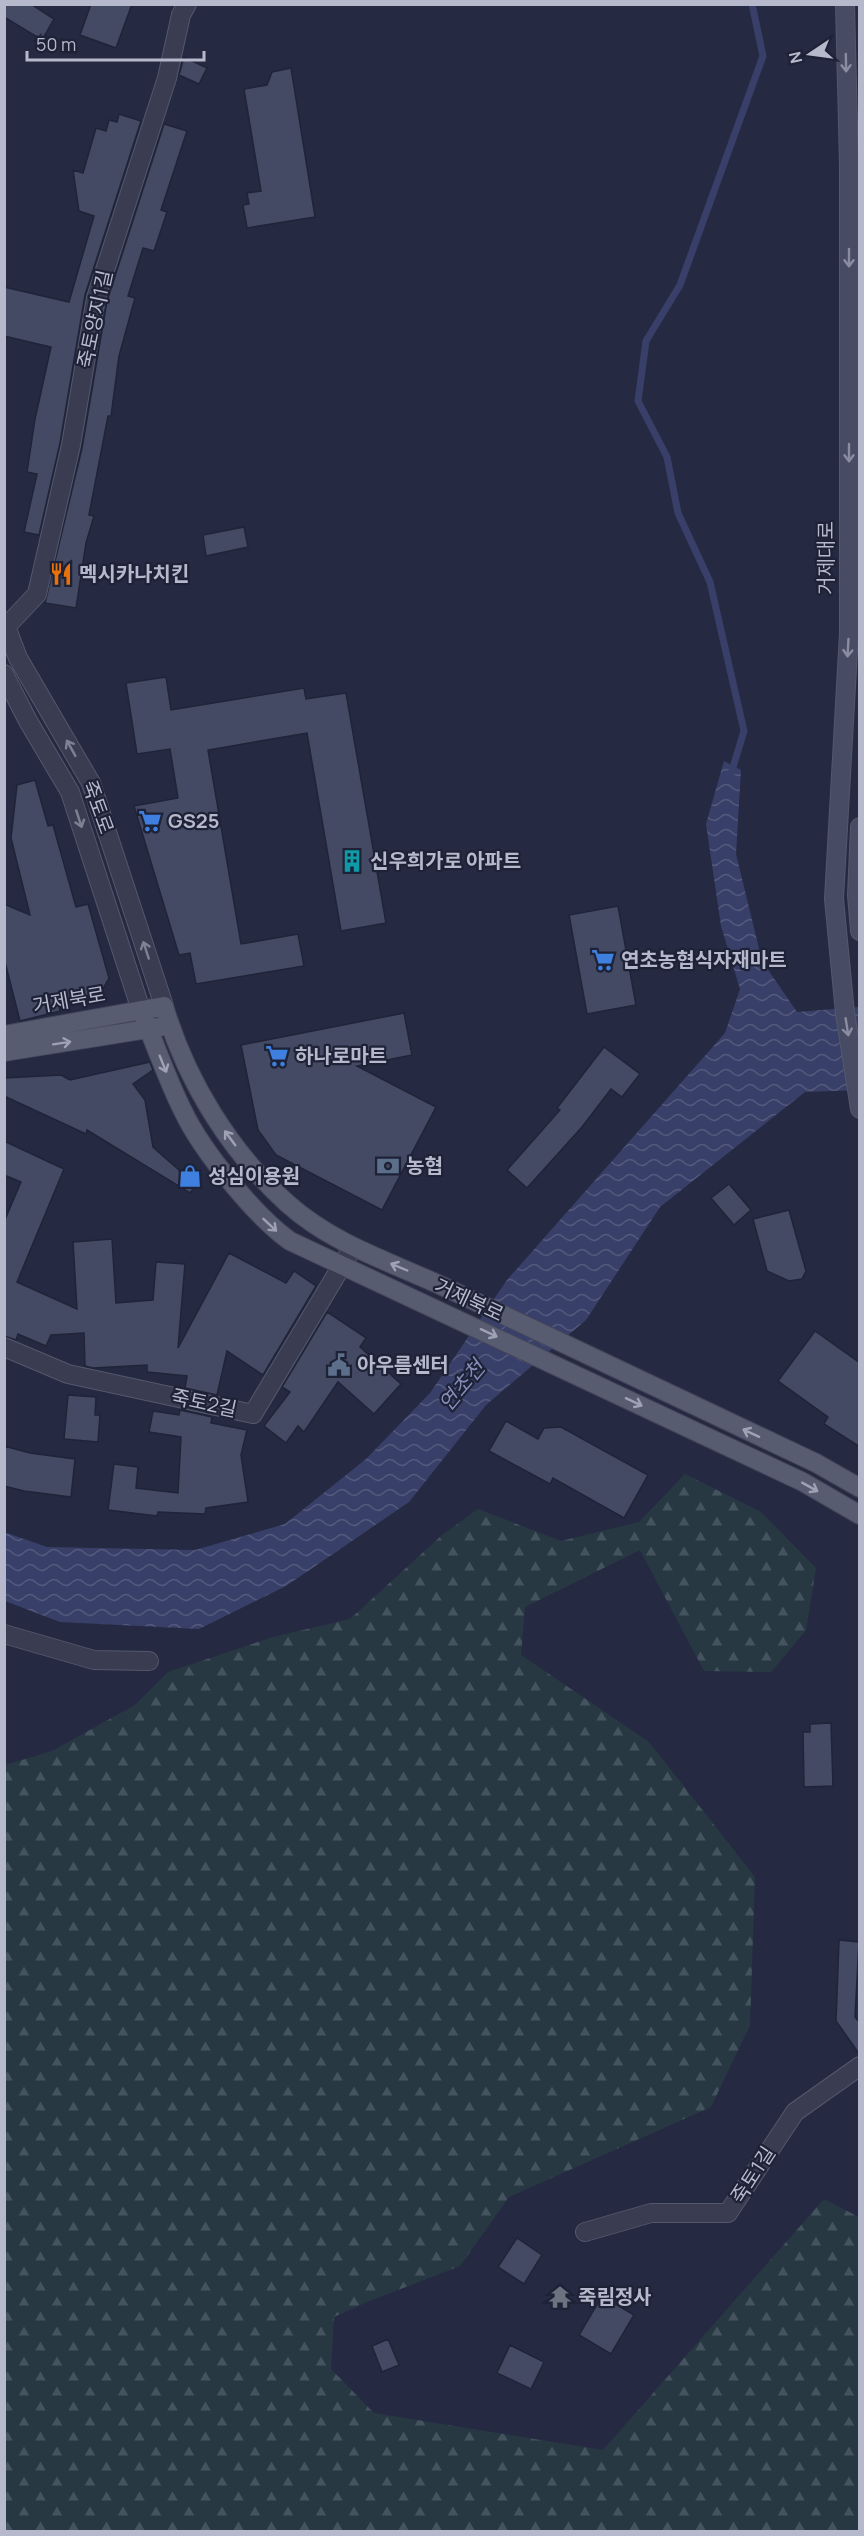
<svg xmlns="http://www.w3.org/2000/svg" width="864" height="2536" font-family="Manrope,'Noto Sans KR',sans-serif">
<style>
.forest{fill:url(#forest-firs)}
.water{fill:url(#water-waves)}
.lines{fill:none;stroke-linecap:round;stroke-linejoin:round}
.stream{stroke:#384069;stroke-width:7}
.building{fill:#444964;stroke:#202439;stroke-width:1.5}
.minor-casing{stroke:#54586c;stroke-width:20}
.tertiary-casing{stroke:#54586c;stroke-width:20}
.secondary-casing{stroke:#54586c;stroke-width:20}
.primary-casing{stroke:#43465b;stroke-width:20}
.minor{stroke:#3a3d51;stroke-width:18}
.tertiary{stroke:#3a3d51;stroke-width:18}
.secondary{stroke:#474b64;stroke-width:18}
.primary{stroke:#585c71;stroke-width:18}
.oneway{stroke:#8a8da2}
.oneway2{stroke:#7e8194}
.oneway3{stroke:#9ea2b4}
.labels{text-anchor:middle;stroke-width:4.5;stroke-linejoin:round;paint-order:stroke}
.street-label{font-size:20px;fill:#b6b9cb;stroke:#1e2237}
.poi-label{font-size:20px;font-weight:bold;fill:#b6b9cb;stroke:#1e2237;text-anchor:start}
.water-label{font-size:21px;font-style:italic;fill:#858db8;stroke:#1e2237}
</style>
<defs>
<pattern id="forest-firs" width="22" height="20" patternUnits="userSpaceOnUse" patternTransform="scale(1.5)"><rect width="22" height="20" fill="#273843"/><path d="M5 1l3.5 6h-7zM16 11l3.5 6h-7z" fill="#44535d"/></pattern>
<pattern id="water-waves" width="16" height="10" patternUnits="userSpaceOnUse" patternTransform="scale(1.5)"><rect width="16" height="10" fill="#384069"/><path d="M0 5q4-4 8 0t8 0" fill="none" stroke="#535a7d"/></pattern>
</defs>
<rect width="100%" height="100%" fill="#252a42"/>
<path class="forest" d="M 685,1474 L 761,1512 L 816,1568 L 806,1630 L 771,1672 L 704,1671 L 640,1550 L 525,1607 L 521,1655 L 649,1742 L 755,1877 L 750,2025 L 711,2107 L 509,2197 L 460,2266 L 367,2302 L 334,2317 L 331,2369 L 374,2413 L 603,2450 L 824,2199 L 859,2217 L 859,2531 L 5,2531 L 5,1765 L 52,1751 L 135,1705 L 168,1672 L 273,1637 L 350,1619 L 441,1536 L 478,1509 L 561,1541 L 639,1522 Z"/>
<path class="water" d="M 724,761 L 741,770 L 736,854 L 762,961 L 797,1012 L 859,1007 L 859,1090 L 805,1092 L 660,1207 L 586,1320 L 486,1405 L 409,1502 L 286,1586 L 199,1629 L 60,1622 L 5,1601 L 4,1532 L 47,1547 L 195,1550 L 285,1524 L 366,1459 L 430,1393 L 507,1280 L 725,1033 L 740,989 L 721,926 L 706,824 Z"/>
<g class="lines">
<path class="stream" d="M 731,774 L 744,731 L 710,582 L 678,513 L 667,457 L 638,401 L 646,341 L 680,285 L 763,56 L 752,4"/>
</g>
<path class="building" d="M 4,4 L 31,4 L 54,19 L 42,40 L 4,17 Z
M 91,4 L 132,4 L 116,48 L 80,35 Z
M 184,57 L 207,68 L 199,84 L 179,75 Z
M 291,68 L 315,217 L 247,228 L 243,205 L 249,204 L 247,193 L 261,191 L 244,89 L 267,85 L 272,72 Z
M 119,114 L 141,121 L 85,295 L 60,443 L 39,535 L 24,532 L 37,474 L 27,472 L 35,419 L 51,347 L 4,336 L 4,287 L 69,302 L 94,216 L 79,211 L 73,170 L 83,173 L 96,128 L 106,131 L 109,120 L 117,122 Z
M 164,124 L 187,131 L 161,210 L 167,212 L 154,251 L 143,248 L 128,296 L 135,298 L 119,356 L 111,416 L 108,416 L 89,515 L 94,516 L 86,543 L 76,608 L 45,603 L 82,448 L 107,301 Z
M 244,527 L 248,547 L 206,556 L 203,535 Z
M 166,677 L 171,710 L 304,688 L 306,699 L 346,693 L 386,923 L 341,931 L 307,733 L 208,750 L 241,944 L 298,934 L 304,966 L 196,984 L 190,953 L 179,955 L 134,806 L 178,798 L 170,749 L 137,754 L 126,683 Z
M 35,780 L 48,826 L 53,825 L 76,907 L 88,904 L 109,978 L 100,994 L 59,1006 L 60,1011 L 20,1021 L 4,958 L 4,904 L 30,915 L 11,838 L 17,785 Z
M 618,906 L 636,1005 L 587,1014 L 569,915 Z
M 404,1013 L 412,1055 L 357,1066 L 436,1107 L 382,1210 L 276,1155 L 258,1130 L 241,1045 Z
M 604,1047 L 640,1074 L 622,1097 L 611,1089 L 582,1127 L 527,1188 L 507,1170 L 560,1110 L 557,1108 Z
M 150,1062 L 153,1070 L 133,1084 L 145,1100 L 153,1147 L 196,1185 L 190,1193 L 87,1130 L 86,1134 L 4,1096 L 4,1078 L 61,1075 L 70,1080 Z
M 4,1141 L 64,1169 L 17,1282 L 77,1309 L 73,1242 L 112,1239 L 116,1303 L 153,1300 L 156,1262 L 185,1264 L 178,1348 L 229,1253 L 286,1283 L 294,1271 L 316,1286 L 263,1375 L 227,1351 L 217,1395 L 185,1388 L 187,1376 L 147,1372 L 147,1365 L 93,1368 L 85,1366 L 84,1333 L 51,1335 L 46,1346 L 18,1334 L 16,1340 L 4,1336 L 4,1222 L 21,1182 L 4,1175 Z
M 729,1184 L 751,1210 L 734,1225 L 711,1198 Z
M 789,1210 L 806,1271 L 802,1279 L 789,1281 L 767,1271 L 753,1219 Z
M 327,1312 L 366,1338 L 360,1347 L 401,1384 L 374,1414 L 338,1382 L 304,1432 L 298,1426 L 286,1443 L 264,1426 L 290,1392 L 282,1387 Z
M 815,1331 L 860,1363 L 860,1447 L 824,1424 L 828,1417 L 778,1381 Z
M 68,1395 L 96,1397 L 95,1415 L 100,1415 L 98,1442 L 64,1439 Z
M 180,1410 L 212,1417 L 211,1423 L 247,1430 L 241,1455 L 248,1502 L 206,1508 L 205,1514 L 158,1512 L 157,1516 L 108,1510 L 114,1464 L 138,1467 L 136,1488 L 178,1493 L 181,1437 L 149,1432 L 153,1411 L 179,1415 Z
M 506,1421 L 538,1439 L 544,1428 L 561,1427 L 648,1475 L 624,1518 L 553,1478 L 550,1484 L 489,1451 Z
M 4,1446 L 30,1453 L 75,1459 L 71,1497 L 24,1491 L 4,1486 Z
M 831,1723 L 833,1786 L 804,1787 L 803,1732 L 810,1732 L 810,1724 Z
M 839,1940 L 859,1942 L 855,2017 L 860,2023 L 860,2055 L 836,2021 Z
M 517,2238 L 542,2255 L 524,2284 L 498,2267 Z
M 602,2296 L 634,2315 L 611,2354 L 579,2335 Z
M 388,2339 L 399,2365 L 382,2372 L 372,2346 Z
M 510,2345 L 544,2362 L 531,2389 L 497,2373 Z"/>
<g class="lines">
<g class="minor-casing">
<path id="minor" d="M 4,629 L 37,594 L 71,445 L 96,298 L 167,78 L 181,15 L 187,4
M 4,1347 L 68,1374 L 253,1414 L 353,1247
M 4,1634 L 94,1660 L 149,1661
M 585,2232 L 651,2213 L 728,2213 L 795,2112 L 860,2066"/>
</g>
<g class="tertiary-casing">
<path id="tertiary" d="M 4,621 L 18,658 L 91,783 L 164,1006
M 4,674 L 28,721 L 70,792 L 141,1010"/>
</g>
<g class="secondary-casing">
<path id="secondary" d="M 845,4 L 849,164 L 849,633 L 834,899 L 845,1013 L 860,1109
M 860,827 L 857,895 L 860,931"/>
</g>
<g class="primary-casing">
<path id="primary" d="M 141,1010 C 155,1044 167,1079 183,1111 C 202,1151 255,1216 290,1241 L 803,1482 L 860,1515
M 4,1035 L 164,1006 C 186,1080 229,1151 288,1204 C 336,1247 398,1264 455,1292 C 576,1349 696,1406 816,1463 L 860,1488
M 4,1052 L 160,1027"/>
</g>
<use href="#minor" class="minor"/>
<use href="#tertiary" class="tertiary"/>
<use href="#secondary" class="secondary"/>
<use href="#primary" class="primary"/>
</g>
<defs><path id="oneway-shaft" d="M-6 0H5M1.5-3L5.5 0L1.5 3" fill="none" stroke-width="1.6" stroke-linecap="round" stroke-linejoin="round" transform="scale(1.5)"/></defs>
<g class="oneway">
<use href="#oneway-shaft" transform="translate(846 63) rotate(89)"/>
<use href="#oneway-shaft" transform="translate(849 258) rotate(90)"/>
<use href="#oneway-shaft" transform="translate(849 453) rotate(90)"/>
<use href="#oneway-shaft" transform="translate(848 648) rotate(93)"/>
<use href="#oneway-shaft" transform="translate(847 1027) rotate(81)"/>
</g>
<g class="oneway2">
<use href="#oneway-shaft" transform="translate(71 748) rotate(-119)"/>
<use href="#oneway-shaft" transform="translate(79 819) rotate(72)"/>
<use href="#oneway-shaft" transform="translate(146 950) rotate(-108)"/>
</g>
<g class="oneway3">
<use href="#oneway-shaft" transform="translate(62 1043) rotate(-9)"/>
<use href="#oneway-shaft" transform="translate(163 1064) rotate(68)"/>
<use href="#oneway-shaft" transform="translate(230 1138) rotate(-126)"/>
<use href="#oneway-shaft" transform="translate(270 1225) rotate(43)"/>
<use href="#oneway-shaft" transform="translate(399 1267) rotate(-157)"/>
<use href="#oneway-shaft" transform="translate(489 1333) rotate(25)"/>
<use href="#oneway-shaft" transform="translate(634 1402) rotate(25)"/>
<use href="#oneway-shaft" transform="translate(751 1433) rotate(-155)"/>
<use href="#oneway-shaft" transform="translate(810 1487) rotate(29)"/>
</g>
<defs>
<g id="restaurant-bare" transform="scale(1.8)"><path d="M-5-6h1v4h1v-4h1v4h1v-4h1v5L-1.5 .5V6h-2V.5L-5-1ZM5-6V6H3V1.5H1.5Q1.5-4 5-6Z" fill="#e8710a" stroke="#1e2237" stroke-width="2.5" paint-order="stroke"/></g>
<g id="supermarket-bare" transform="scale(1.8)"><path d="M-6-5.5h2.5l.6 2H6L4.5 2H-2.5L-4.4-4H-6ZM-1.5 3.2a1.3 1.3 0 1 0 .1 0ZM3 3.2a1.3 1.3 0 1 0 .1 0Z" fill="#3f7fe0" stroke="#1e2237" stroke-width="2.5" paint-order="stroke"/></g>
<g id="building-bare" transform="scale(1.8)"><path d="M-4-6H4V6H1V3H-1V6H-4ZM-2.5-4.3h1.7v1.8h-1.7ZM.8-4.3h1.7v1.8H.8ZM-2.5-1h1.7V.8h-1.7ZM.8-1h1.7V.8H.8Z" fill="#0f9aa8" stroke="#1e2237" stroke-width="2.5" paint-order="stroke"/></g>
<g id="bank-bare" transform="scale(1.8)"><path d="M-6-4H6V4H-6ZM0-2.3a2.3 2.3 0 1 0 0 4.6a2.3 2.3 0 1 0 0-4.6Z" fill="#5c6f8a" stroke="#1e2237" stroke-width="2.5" paint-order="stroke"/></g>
<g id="shop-bare" transform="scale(1.8)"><path d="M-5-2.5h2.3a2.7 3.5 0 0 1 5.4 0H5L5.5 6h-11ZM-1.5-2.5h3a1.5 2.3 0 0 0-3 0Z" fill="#3f7fe0" stroke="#1e2237" stroke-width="2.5" paint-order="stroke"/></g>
<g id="civic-bare" transform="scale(1.8)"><path d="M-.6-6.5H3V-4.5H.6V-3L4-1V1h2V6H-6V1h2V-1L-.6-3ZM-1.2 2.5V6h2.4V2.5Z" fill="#5c6f8a" stroke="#1e2237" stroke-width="2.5" paint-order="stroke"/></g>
<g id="temple-bare" transform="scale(1.8)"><path d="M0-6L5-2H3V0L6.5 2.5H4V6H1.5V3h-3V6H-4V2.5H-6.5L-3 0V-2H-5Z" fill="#6b7280" stroke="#1e2237" stroke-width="2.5" paint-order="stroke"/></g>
</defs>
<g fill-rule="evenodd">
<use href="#restaurant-bare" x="61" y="574"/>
<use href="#supermarket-bare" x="150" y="821"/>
<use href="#building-bare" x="352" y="861"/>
<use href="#supermarket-bare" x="603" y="960"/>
<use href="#supermarket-bare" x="277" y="1056"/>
<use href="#bank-bare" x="388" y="1166"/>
<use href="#shop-bare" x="190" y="1176"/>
<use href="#civic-bare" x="339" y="1365"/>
<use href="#temple-bare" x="560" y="2297"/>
</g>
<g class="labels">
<g class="street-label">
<text transform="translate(95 319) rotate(-78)" y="7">죽토양지1길</text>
<text transform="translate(826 558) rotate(-90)" y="7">거제대로</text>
<text transform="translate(98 807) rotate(70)" y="7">죽토로</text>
<text transform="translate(69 1000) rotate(-10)" y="7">거제북로</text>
<text transform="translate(469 1300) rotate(25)" y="7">거제북로</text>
<text transform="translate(204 1403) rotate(12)" y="7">죽토2길</text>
<text transform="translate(753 2175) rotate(-57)" y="7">죽토1길</text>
</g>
<g class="poi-label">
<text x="79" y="581">멕시카나치킨</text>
<text x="168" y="828">GS25</text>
<text x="370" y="868">신우희가로 아파트</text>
<text x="621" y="967">연초농협식자재마트</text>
<text x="295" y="1063">하나로마트</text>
<text x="406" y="1173">농협</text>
<text x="208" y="1183">성심이용원</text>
<text x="357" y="1372">아우름센터</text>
<text x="578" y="2304">죽림정사</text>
</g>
<g class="water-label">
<text transform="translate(462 1386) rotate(-50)" y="7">연초천</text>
</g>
</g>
<rect width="864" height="2536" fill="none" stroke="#b6b9cb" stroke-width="12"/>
<g transform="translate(810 54) rotate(257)" stroke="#1e2237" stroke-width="4.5" paint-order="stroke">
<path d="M0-4.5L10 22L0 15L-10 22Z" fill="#b6b9cb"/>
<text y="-9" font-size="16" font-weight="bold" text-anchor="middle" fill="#b6b9cb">N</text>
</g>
<path d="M27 51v9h177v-9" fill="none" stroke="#b6b9cb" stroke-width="3"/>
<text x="36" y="51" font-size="18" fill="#b6b9cb" stroke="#1e2237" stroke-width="4.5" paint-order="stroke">50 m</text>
</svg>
